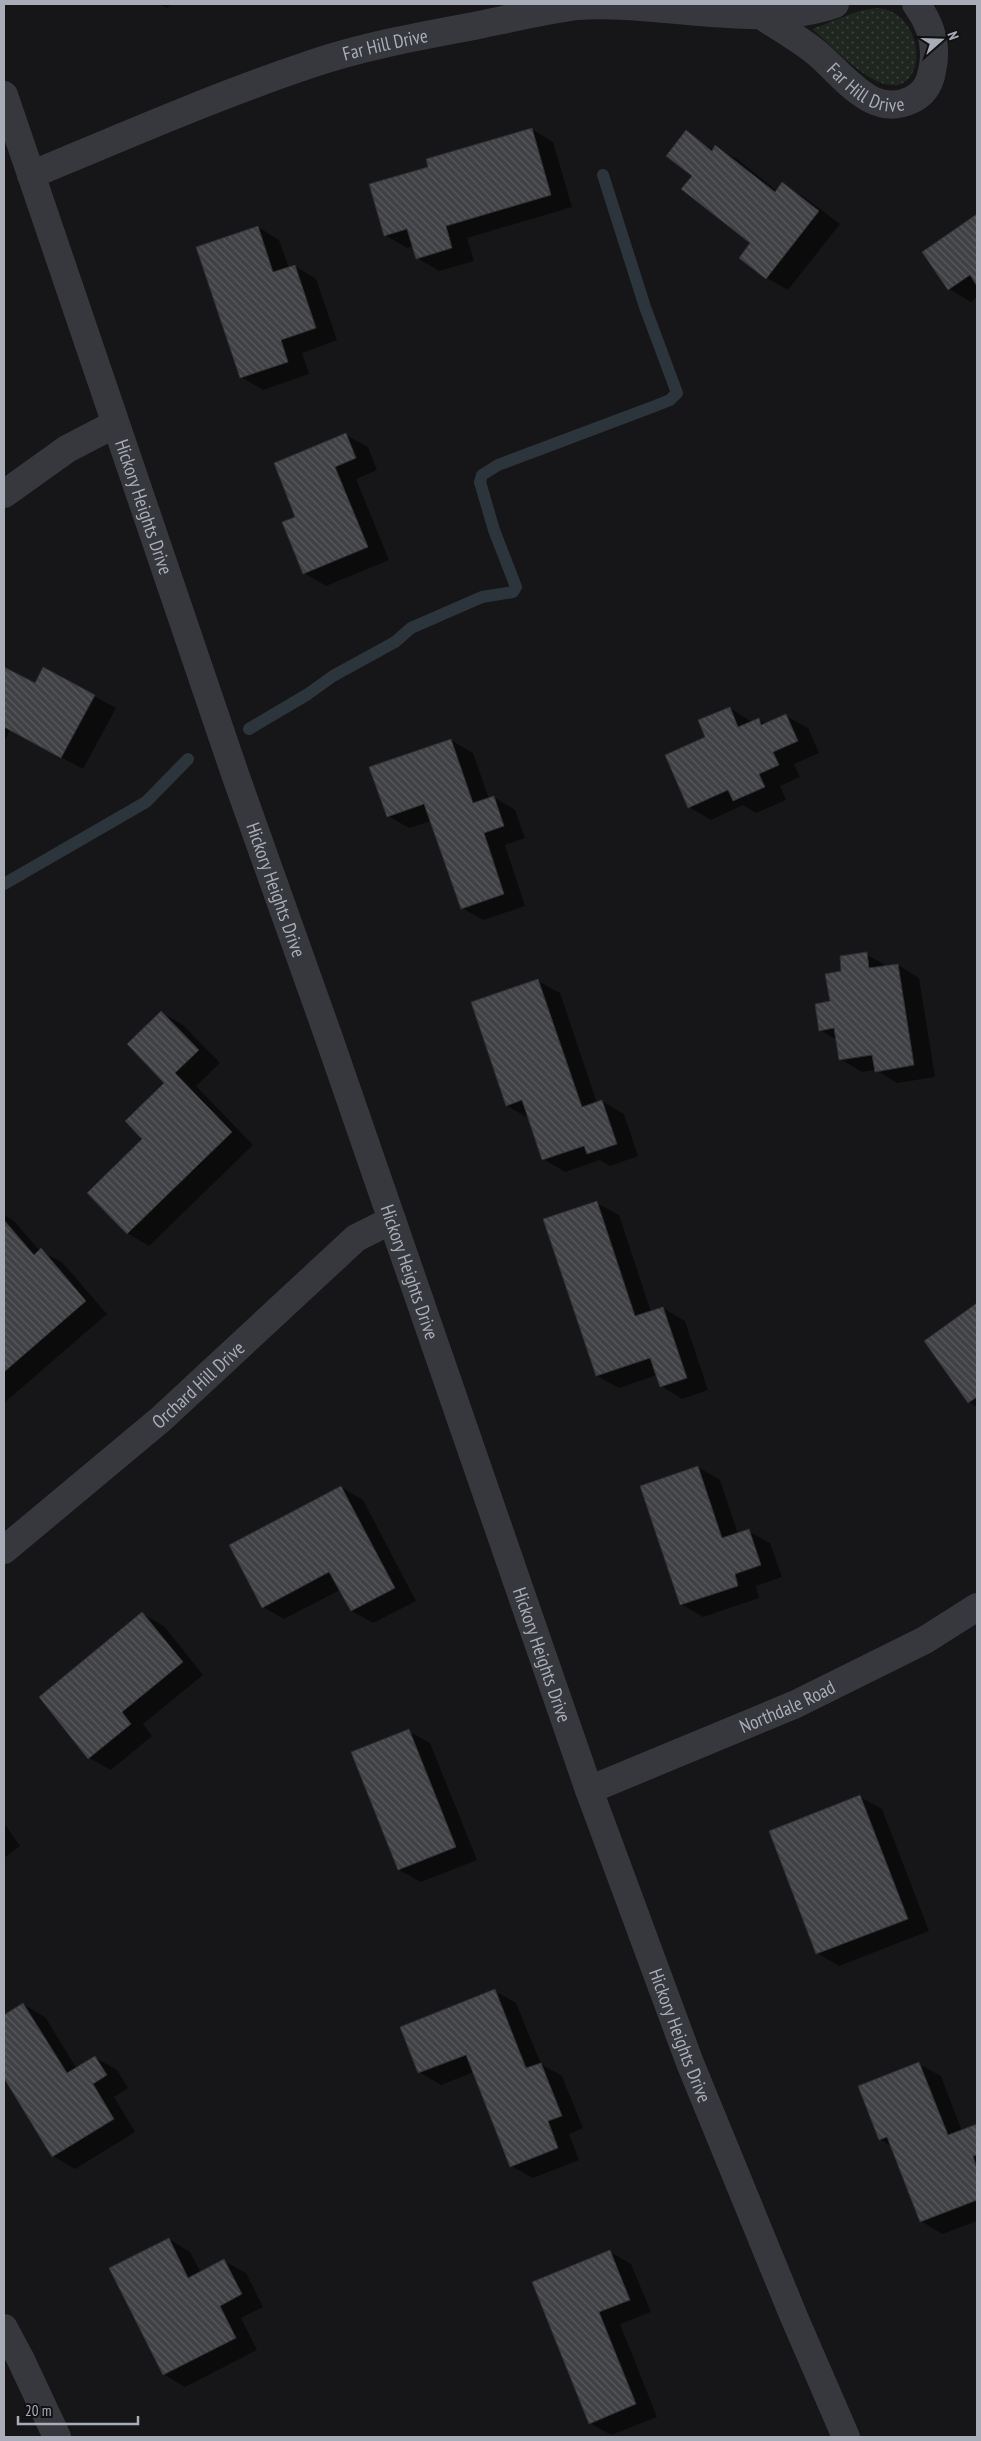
<svg xmlns="http://www.w3.org/2000/svg" width="981" height="2441" font-family="'PT Sans Narrow',sans-serif">
<style>
.grass{fill:url(#grass-dots)}
.shadow{fill:#0007}
.lines{fill:none;stroke-linecap:round;stroke-linejoin:round}
.stream{stroke:#2c353c;stroke-width:12}
.building{fill:url(#building-back-hatch);stroke:#303034}
.street{stroke:#37383d;stroke-width:28}
.labels{text-anchor:middle;stroke-width:4;stroke-linejoin:round;paint-order:stroke}
.street-label{font-size:19px;fill:#a8adb8;stroke:#111113}
</style>
<defs>
<pattern id="grass-dots" width="8" height="8" patternUnits="userSpaceOnUse" patternTransform="scale(1.25)"><rect width="8" height="8" fill="#1e261f"/><path d="M2 2h.1M6 6h.1" fill="none" stroke="#3c433d" stroke-width="1.8" stroke-linecap="round"/></pattern>
<pattern id="building-back-hatch" width="6" height="6" patternUnits="userSpaceOnUse" patternTransform="scale(1.25)"><rect width="6" height="6" fill="#404145"/><path d="M-1 5l2 2M0 0l6 6M5-1l2 2" fill="none" stroke="#595a5e"/></pattern>
</defs>
<rect width="100%" height="100%" fill="#161618"/>
<path class="grass" d="M 875,8 C 929,9 930,104 879,82 C 859,74 829,44 812,29 L 859,11 Z"/>
<path class="shadow" d="M 159,4 L 171,4 L 167,8 Z
M 532,129 L 553,142 L 572,207 L 467,238 L 474,261 L 439,271 L 417,258 L 413,246 L 407,248 L 385,235 L 430,167 Z
M 686,132 L 714,150 L 716,147 L 737,159 L 777,191 L 783,184 L 804,197 L 840,224 L 788,290 L 767,278 L 752,243 L 693,176 Z
M 977,216 L 977,297 L 971,302 L 949,289 L 924,252 Z
M 258,227 L 279,240 L 289,268 L 295,266 L 316,279 L 337,340 L 302,353 L 309,374 L 263,390 L 241,377 Z
M 346,435 L 368,447 L 377,470 L 356,479 L 389,560 L 326,586 L 304,573 L 297,517 Z
M 4,668 L 35,685 L 94,696 L 116,708 L 83,769 L 10,730 L 4,742 Z
M 730,708 L 752,722 L 759,720 L 767,724 L 786,716 L 808,728 L 819,753 L 794,764 L 800,777 L 780,786 L 786,800 L 756,813 L 743,805 L 711,820 L 689,807 L 707,738 Z
M 451,740 L 473,753 L 489,799 L 494,797 L 515,810 L 525,838 L 505,845 L 525,906 L 483,920 L 462,908 L 431,821 L 409,828 L 388,816 Z
M 866,954 L 889,967 L 898,965 L 919,978 L 935,1077 L 897,1083 L 876,1070 L 862,1072 L 840,1059 L 837,1040 L 820,1030 L 843,972 Z
M 538,981 L 560,993 L 597,1103 L 602,1101 L 624,1114 L 638,1156 L 610,1166 L 600,1160 L 565,1172 L 543,1159 L 528,1118 L 507,1106 Z
M 162,1013 L 183,1025 L 220,1063 L 196,1086 L 253,1145 L 149,1246 L 127,1233 L 143,1139 L 166,1083 Z
M 597,1203 L 619,1215 L 651,1312 L 663,1308 L 685,1321 L 708,1390 L 682,1399 L 661,1386 L 657,1375 L 619,1388 L 597,1376 Z
M 4,1215 L 14,1221 L 40,1251 L 62,1262 L 107,1314 L 4,1403 Z
M 977,1304 L 977,1407 L 969,1402 L 926,1341 Z
M 698,1467 L 720,1480 L 738,1534 L 748,1531 L 770,1543 L 782,1577 L 756,1586 L 759,1598 L 703,1617 L 681,1604 Z
M 341,1487 L 363,1500 L 416,1601 L 373,1623 L 352,1611 L 340,1590 L 284,1619 L 263,1607 Z
M 142,1614 L 164,1626 L 203,1675 L 143,1724 L 152,1736 L 111,1770 L 89,1758 Z
M 408,1731 L 430,1743 L 477,1860 L 421,1882 L 399,1870 Z
M 860,1797 L 882,1809 L 929,1931 L 839,1966 L 817,1953 Z
M 4,1823 L 20,1846 L 4,1858 Z
M 495,1991 L 516,2003 L 541,2064 L 562,2076 L 583,2128 L 569,2134 L 579,2160 L 533,2178 L 511,2166 L 474,2072 L 441,2085 L 419,2072 L 402,2028 Z
M 23,2004 L 45,2017 L 77,2069 L 96,2058 L 117,2070 L 128,2088 L 114,2097 L 135,2132 L 75,2169 L 53,2156 L 4,2075 L 4,2016 Z
M 919,2064 L 941,2076 L 962,2131 L 977,2125 L 977,2221 L 942,2234 L 921,2221 L 891,2146 L 880,2139 Z
M 169,2239 L 190,2252 L 201,2273 L 224,2261 L 246,2273 L 263,2307 L 241,2318 L 257,2350 L 185,2387 L 163,2374 Z
M 610,2252 L 631,2264 L 651,2312 L 620,2324 L 657,2417 L 611,2435 L 590,2423 L 534,2283 Z"/>
<g class="lines">
<path class="stream" d="M 249,729 L 308,694 L 333,676 L 395,642 L 411,628 L 482,597 L 513,592 L 516,587 L 494,530 L 480,482 L 482,475 L 498,465 L 655,406 L 670,400 L 677,393 L 645,307 L 603,175
M 4,884 L 146,802 L 188,759"/>
</g>
<path class="building" d="M 532,128 L 551,195 L 446,226 L 452,248 L 416,259 L 407,229 L 384,236 L 369,184 L 428,167 L 426,159 Z
M 686,130 L 712,151 L 715,145 L 775,192 L 782,182 L 819,211 L 766,279 L 739,258 L 750,243 L 681,189 L 692,176 L 666,156 Z
M 977,214 L 977,286 L 970,275 L 948,290 L 922,252 Z
M 258,226 L 273,272 L 295,265 L 316,328 L 281,340 L 288,362 L 240,378 L 196,247 Z
M 346,433 L 356,458 L 335,467 L 368,547 L 303,574 L 282,522 L 295,517 L 274,463 Z
M 4,667 L 35,683 L 43,667 L 95,695 L 61,758 L 4,727 Z
M 730,707 L 738,727 L 759,718 L 761,725 L 786,714 L 798,741 L 773,752 L 779,765 L 759,774 L 765,787 L 733,801 L 728,790 L 688,808 L 665,755 L 705,737 L 698,720 Z
M 451,739 L 473,803 L 494,796 L 504,826 L 484,833 L 504,894 L 461,909 L 424,804 L 387,817 L 369,767 Z
M 867,952 L 869,968 L 898,964 L 914,1065 L 875,1072 L 872,1055 L 839,1060 L 834,1028 L 819,1031 L 815,1004 L 830,1001 L 825,974 L 841,971 L 840,956 Z
M 538,979 L 582,1107 L 602,1100 L 617,1144 L 587,1154 L 584,1146 L 542,1160 L 522,1100 L 506,1106 L 471,1002 Z
M 161,1011 L 199,1050 L 175,1073 L 232,1132 L 127,1234 L 87,1193 L 142,1139 L 125,1121 L 164,1083 L 127,1044 Z
M 597,1201 L 635,1316 L 663,1307 L 687,1378 L 660,1387 L 650,1358 L 596,1376 L 543,1219 Z
M 4,1220 L 34,1255 L 41,1248 L 86,1301 L 4,1372 Z
M 977,1303 L 977,1397 L 968,1403 L 924,1341 Z
M 698,1466 L 722,1538 L 749,1529 L 761,1565 L 735,1574 L 738,1586 L 680,1605 L 640,1486 Z
M 341,1486 L 395,1588 L 351,1611 L 329,1572 L 262,1608 L 229,1545 Z
M 142,1612 L 183,1662 L 122,1712 L 131,1724 L 88,1759 L 39,1697 Z
M 409,1729 L 456,1847 L 398,1870 L 351,1752 Z
M 860,1795 L 908,1919 L 816,1954 L 769,1831 Z
M 495,1989 L 526,2068 L 541,2063 L 562,2116 L 548,2121 L 558,2148 L 510,2167 L 466,2055 L 418,2073 L 400,2027 Z
M 23,2003 L 67,2073 L 95,2056 L 107,2075 L 93,2084 L 114,2119 L 52,2157 L 4,2078 L 4,2015 Z
M 919,2062 L 948,2135 L 977,2124 L 977,2155 L 973,2156 L 977,2169 L 977,2200 L 920,2222 L 887,2137 L 879,2140 L 858,2086 Z
M 169,2238 L 188,2278 L 224,2259 L 242,2294 L 220,2306 L 236,2338 L 163,2375 L 109,2268 Z
M 610,2250 L 630,2300 L 599,2312 L 636,2404 L 589,2424 L 532,2282 Z"/>
<g class="lines">
<g class="street">
<path id="s1" d="M 759,14 C 777,26 796,37 813,50 C 841,71 870,120 911,100 C 923,95 930,84 932,71 C 938,46 931,24 916,4"/>
<path id="s2" d="M 4,95 L 235,774 L 329,1038 L 589,1790 L 690,2063 L 794,2317 L 846,2437"/>
<path id="s3" d="M 31,175 C 124,136 216,96 311,64 C 364,46 420,36 474,26 C 508,19 542,11 577,6 C 658,0 759,31 835,4"/>
<path d="M 4,494 L 67,449 L 115,424"/>
<path id="s4" d="M 4,1550 L 161,1419 L 356,1238 L 392,1220"/>
<path id="s5" d="M 589,1790 L 796,1704 L 925,1640 L 977,1607"/>
<path d="M 4,2328 L 20,2358 L 57,2437"/>
</g>
</g>
<g class="labels">
<g class="street-label">
<text dy="7" stroke="none"><textPath href="#s3" startOffset="378">Far Hill Drive</textPath></text>
<text dy="7" stroke="none"><textPath href="#s1" startOffset="132">Far Hill Drive</textPath></text>
<text dy="7" stroke="none"><textPath href="#s2" startOffset="435">Hickory Heights Drive</textPath></text>
<text dy="7" stroke="none"><textPath href="#s2" startOffset="840">Hickory Heights Drive</textPath></text>
<text dy="7" stroke="none"><textPath href="#s2" startOffset="1245">Hickory Heights Drive</textPath></text>
<text dy="7" stroke="none"><textPath href="#s4" startOffset="255">Orchard Hill Drive</textPath></text>
<text dy="7" stroke="none"><textPath href="#s2" startOffset="1650">Hickory Heights Drive</textPath></text>
<text dy="7" stroke="none"><textPath href="#s5" startOffset="215">Northdale Road</textPath></text>
<text dy="7" stroke="none"><textPath href="#s2" startOffset="2055">Hickory Heights Drive</textPath></text>
</g>
</g>
<rect width="981" height="2441" fill="none" stroke="#a8adb8" stroke-width="10"/>
<g transform="translate(941 40) rotate(70)" stroke="#111113" stroke-width="4" paint-order="stroke">
<path d="M0-4L9 19L0 12L-9 19Z" fill="#a8adb8"/>
<text y="-8" font-size="14" font-weight="bold" text-anchor="middle" fill="#a8adb8">N</text>
</g>
<path d="M18 2416v8h120v-8" fill="none" stroke="#a8adb8" stroke-width="2.5"/>
<text x="25" y="2416" font-size="15" fill="#a8adb8" stroke="#111113" stroke-width="4" paint-order="stroke">20 m</text>
</svg>
